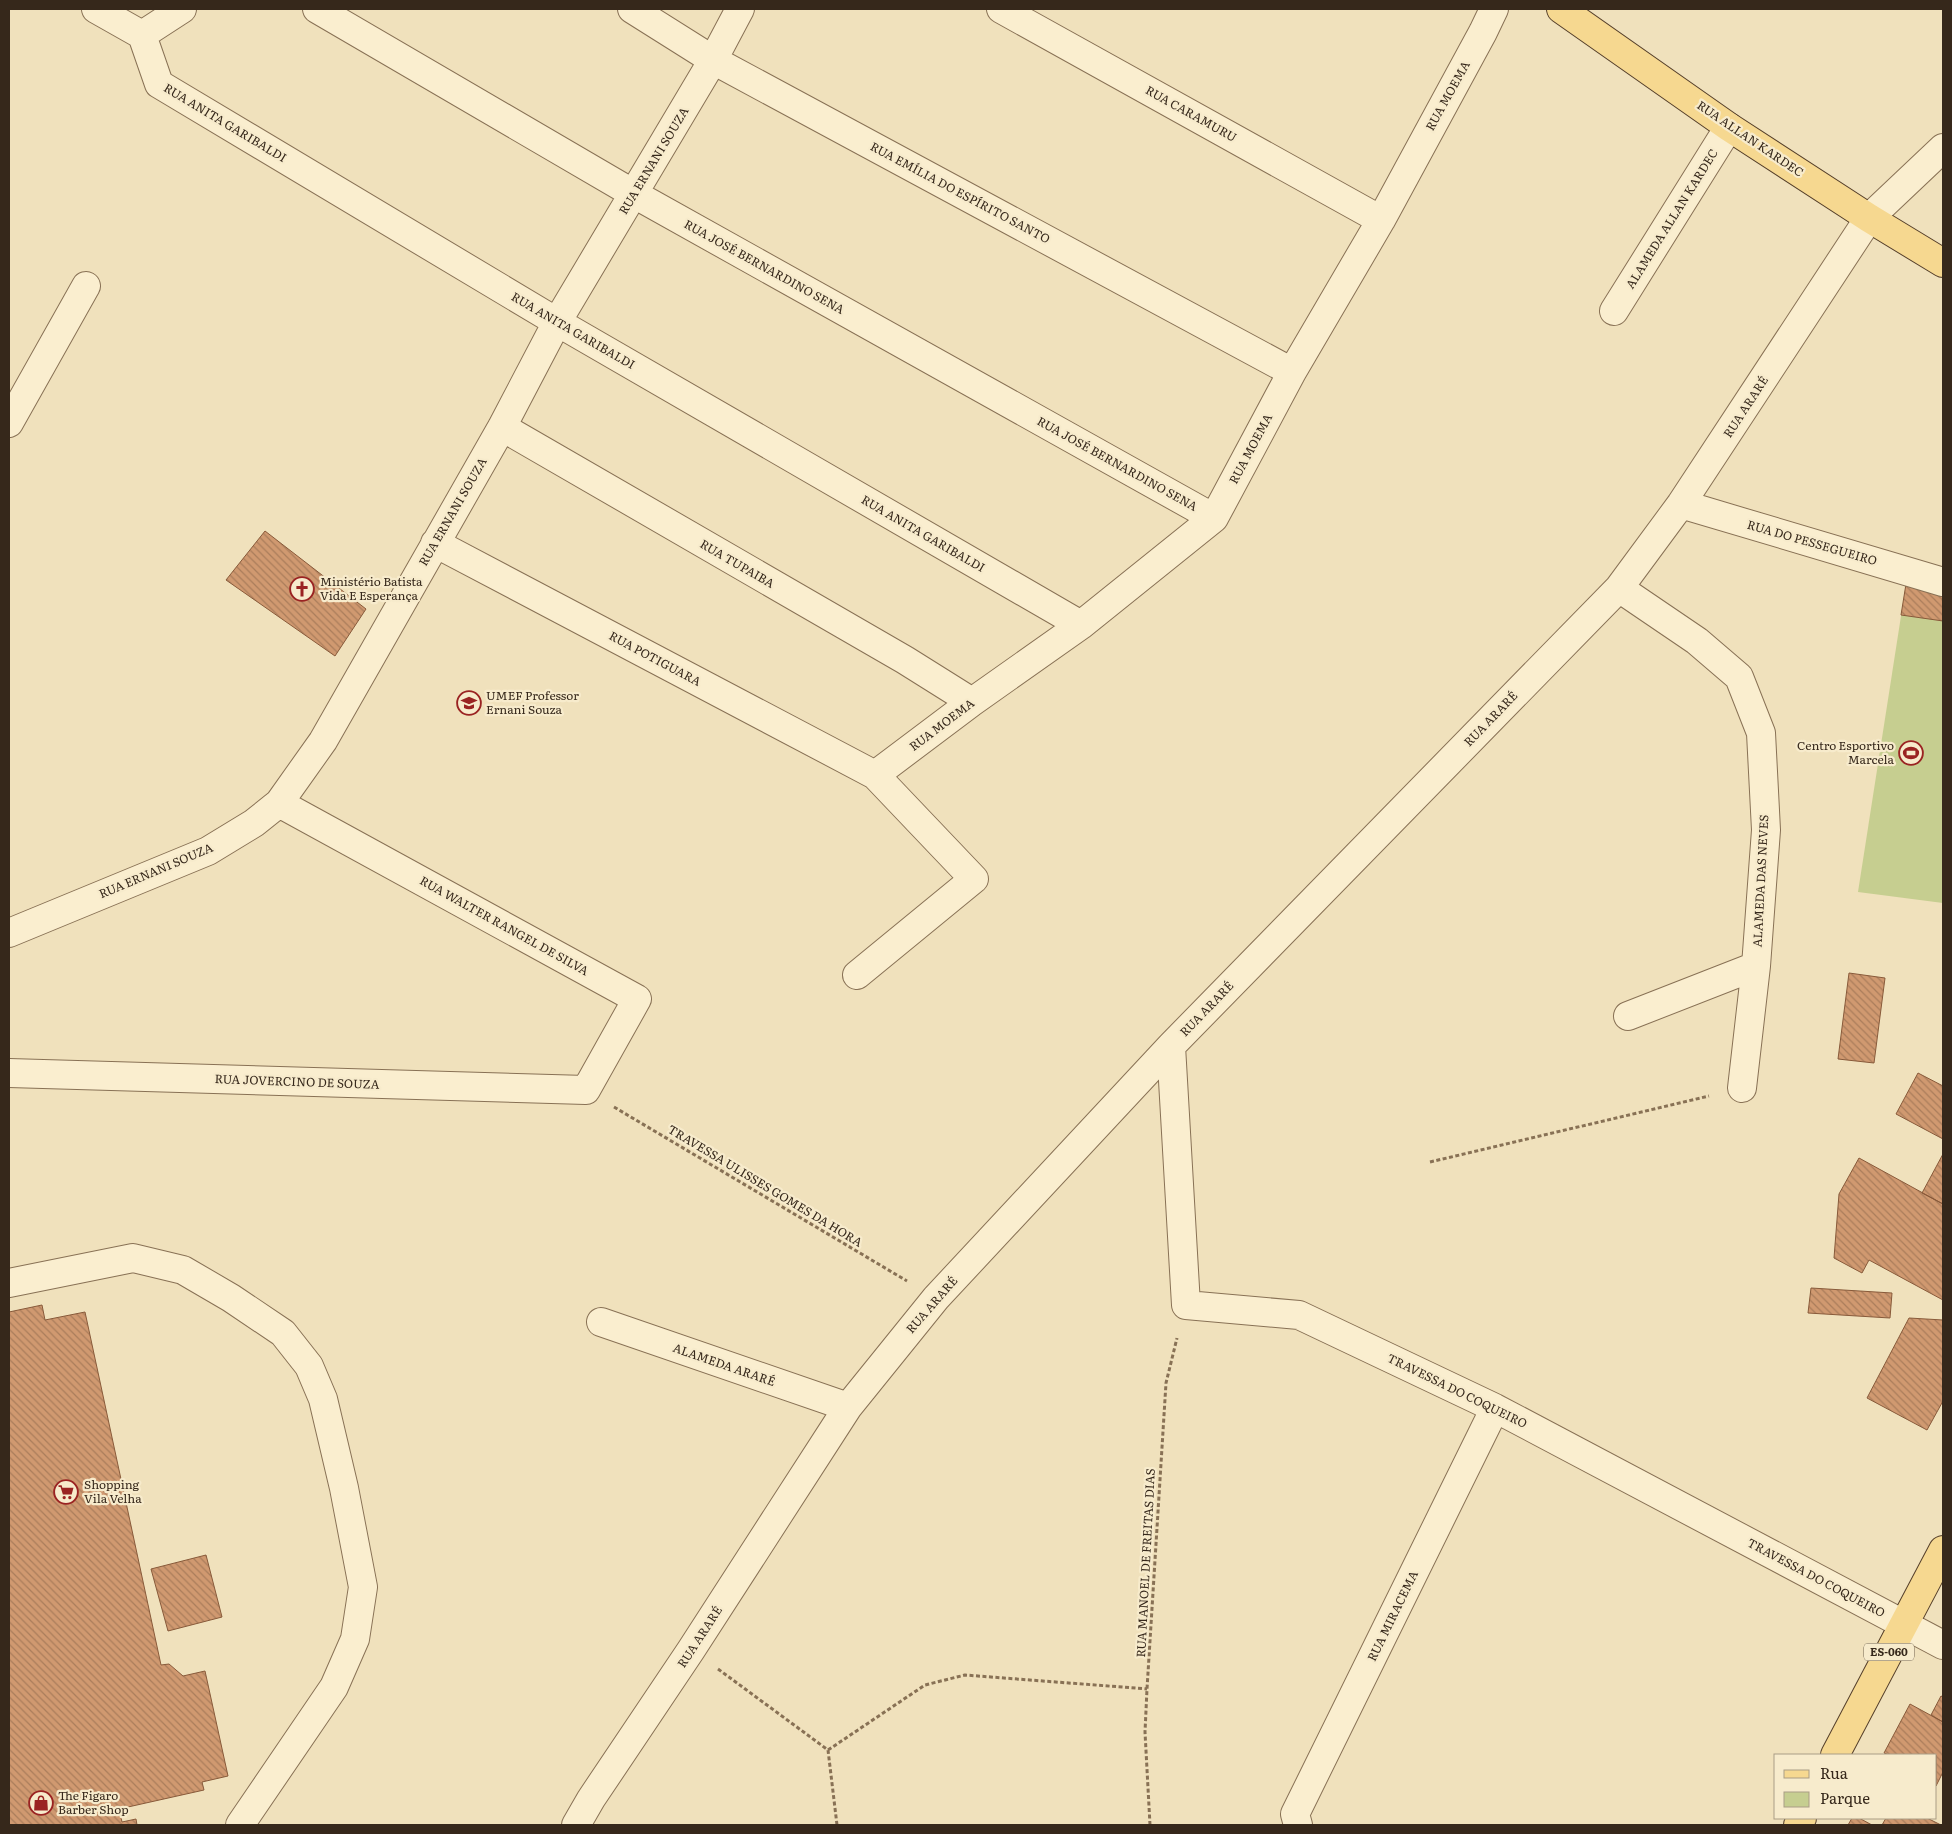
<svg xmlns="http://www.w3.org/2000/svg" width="1952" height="1834" font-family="Literata,serif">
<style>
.park{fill:#c6ce90}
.building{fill:url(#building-back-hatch);stroke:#885a3a}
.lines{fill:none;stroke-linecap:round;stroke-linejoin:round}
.minor-casing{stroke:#887155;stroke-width:30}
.major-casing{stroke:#553f2a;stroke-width:30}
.path{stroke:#887155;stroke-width:3;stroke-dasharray:4 2.5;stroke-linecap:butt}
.minor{stroke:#faeecf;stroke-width:28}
.major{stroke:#f6d890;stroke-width:28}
.labels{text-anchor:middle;stroke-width:4.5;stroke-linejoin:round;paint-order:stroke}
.shield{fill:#f7ebcc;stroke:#706250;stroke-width:1}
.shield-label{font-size:11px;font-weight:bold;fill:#36281b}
.street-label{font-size:12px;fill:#36281b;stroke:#f7ebcc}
.poi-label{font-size:12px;fill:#36281b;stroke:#f7ebcc;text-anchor:start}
</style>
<defs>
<pattern id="building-back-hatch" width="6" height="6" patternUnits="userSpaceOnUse" patternTransform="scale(1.25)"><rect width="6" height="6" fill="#d09970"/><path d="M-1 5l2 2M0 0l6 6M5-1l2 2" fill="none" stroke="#aa7d5b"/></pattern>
</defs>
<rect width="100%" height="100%" fill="#f0e1bc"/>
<path class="park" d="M 1906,584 L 1943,596 L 1943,903 L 1858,892 Z"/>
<path class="building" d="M 265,531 L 366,609 L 335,656 L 226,580 Z
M 1906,584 L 1943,596 L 1943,621 L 1901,615 Z
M 1849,973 L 1885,978 L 1874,1063 L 1838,1059 Z
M 1918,1073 L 1943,1086 L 1943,1139 L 1896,1114 Z
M 1943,1154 L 1943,1204 L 1922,1193 Z
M 1859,1158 L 1943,1204 L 1943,1300 L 1869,1260 L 1862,1273 L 1834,1258 L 1839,1194 Z
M 1811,1288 L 1892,1293 L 1890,1318 L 1808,1313 Z
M 42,1305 L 45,1320 L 85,1312 L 161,1665 L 169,1664 L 183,1676 L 205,1671 L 228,1776 L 202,1782 L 204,1790 L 119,1809 L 122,1822 L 136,1819 L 137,1825 L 9,1825 L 9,1312 Z
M 1909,1318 L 1943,1320 L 1943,1401 L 1927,1430 L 1867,1398 Z
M 206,1555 L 222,1617 L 168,1631 L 151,1569 Z
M 1941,1696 L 1943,1697 L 1943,1722 L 1931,1715 Z
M 1910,1704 L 1943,1722 L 1943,1772 L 1936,1786 L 1936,1755 L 1889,1755 L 1884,1753 Z
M 1852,1818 L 1859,1818 L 1872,1825 L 1848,1825 Z
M 1886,1818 L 1927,1818 L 1941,1825 L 1882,1825 Z"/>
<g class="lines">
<g class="minor-casing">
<path id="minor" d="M 96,9 L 142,35 L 159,84 L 557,322 L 1081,625
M 317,9 L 634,194 L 1214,518
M 632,9 L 713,60 L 1292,372
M 1001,9 L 1381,220
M 142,35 L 182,9
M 1614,311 L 1729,127
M 9,423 L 86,286
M 502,427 L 905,660 L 972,702
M 1681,504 L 1943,582
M 435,543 L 875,775 L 974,879 L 857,975
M 1619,588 L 1697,641 L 1739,677 L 1761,733 L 1766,830 L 1756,966 L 1742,1088
M 875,775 L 972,702 L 1081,625 L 1214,518 L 1292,372 L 1381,220 L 1483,32 L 1494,9
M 9,933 L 208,851 L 254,823 L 279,803 L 323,741 L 502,427 L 557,322 L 713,60 L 740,9
M 1628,1016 L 1756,966
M 1171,1046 L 1186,1305 L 1299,1315 L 1495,1408 L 1943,1645
M 9,1073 L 586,1090 L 637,999 L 279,803
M 9,1283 L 133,1258 L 183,1270 L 231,1298 L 283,1333 L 309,1366 L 323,1399 L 344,1488 L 363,1587 L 355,1639 L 334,1687 L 240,1825
M 601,1322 L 848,1407
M 576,1825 L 591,1799 L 691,1650 L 848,1407 L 936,1298 L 1171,1046 L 1619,588 L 1681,504 L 1869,218 L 1943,148
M 1298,1825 L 1295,1814 L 1495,1408"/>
</g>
<g class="major-casing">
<path id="major" d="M 1561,9 L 1729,127 L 1869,218 L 1943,263
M 1835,1755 L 1943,1550
M 1798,1825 L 1802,1818"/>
</g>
<path class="path" d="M 614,1107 L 907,1281
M 1430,1162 L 1709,1096
M 718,1669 L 828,1750 L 837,1825
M 828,1750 L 925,1685 L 965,1675 L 1147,1689
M 1150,1825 L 1145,1732 L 1147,1689 L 1166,1383 L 1177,1338"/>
<use href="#minor" class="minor"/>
<use href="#major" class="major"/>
</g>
<defs>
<g id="church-ring" transform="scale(1.25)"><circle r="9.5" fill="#f7ebcc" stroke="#9a2322" stroke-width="1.5"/><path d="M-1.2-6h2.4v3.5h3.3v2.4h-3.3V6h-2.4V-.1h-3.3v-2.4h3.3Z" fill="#9a2322"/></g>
<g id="school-ring" transform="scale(1.25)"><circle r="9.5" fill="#f7ebcc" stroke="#9a2322" stroke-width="1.5"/><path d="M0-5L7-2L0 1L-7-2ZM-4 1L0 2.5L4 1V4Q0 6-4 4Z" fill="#9a2322"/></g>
<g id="stadium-ring" transform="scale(1.25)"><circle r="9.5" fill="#f7ebcc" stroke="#9a2322" stroke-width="1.5"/><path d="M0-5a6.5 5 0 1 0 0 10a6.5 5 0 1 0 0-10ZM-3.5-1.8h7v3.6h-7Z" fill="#9a2322"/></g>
<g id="supermarket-ring" transform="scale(1.25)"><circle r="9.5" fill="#f7ebcc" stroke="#9a2322" stroke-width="1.5"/><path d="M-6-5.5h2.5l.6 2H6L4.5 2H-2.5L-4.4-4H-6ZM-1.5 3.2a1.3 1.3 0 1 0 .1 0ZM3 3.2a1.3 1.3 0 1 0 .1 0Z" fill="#9a2322"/></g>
<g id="shop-ring" transform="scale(1.25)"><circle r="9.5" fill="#f7ebcc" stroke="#9a2322" stroke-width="1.5"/><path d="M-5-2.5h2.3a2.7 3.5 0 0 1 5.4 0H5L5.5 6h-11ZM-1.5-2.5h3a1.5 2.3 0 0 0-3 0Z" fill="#9a2322"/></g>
</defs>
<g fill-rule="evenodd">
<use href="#church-ring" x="302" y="589"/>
<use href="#school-ring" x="469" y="703"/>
<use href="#stadium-ring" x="1911" y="753"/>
<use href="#supermarket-ring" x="66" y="1492"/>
<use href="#shop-ring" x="41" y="1803"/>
</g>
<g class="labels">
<rect class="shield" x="1864" y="1643.5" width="50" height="17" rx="4"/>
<g class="shield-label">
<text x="1889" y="1656">ES-060</text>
</g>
<g class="street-label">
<text transform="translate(1448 96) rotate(-61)" y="4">RUA MOEMA</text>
<text transform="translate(1191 114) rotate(29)" y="4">RUA CARAMURU</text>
<text transform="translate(225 123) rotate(31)" y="4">RUA ANITA GARIBALDI</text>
<text transform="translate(1750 139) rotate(34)" y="4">RUA ALLAN KARDEC</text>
<text transform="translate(654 161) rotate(-59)" y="4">RUA ERNANI SOUZA</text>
<text transform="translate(960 193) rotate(28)" y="4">RUA EMÍLIA DO ESPÍRITO SANTO</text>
<text transform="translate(1672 219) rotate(-58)" y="4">ALAMEDA ALLAN KARDEC</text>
<text transform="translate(764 267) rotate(29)" y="4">RUA JOSÉ BERNARDINO SENA</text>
<text transform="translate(573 331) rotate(30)" y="4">RUA ANITA GARIBALDI</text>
<text transform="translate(1746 407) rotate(-57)" y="4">RUA ARARÉ</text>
<text transform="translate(1251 449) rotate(-62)" y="4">RUA MOEMA</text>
<text transform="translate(1117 464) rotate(29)" y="4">RUA JOSÉ BERNARDINO SENA</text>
<text transform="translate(453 512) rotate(-60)" y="4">RUA ERNANI SOUZA</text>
<text transform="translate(923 534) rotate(30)" y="4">RUA ANITA GARIBALDI</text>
<text transform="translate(1812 543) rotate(16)" y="4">RUA DO PESSEGUEIRO</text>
<text transform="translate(737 564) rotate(30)" y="4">RUA TUPAIBA</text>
<text transform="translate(655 659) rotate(28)" y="4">RUA POTIGUARA</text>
<text transform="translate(1491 719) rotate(-46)" y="4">RUA ARARÉ</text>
<text transform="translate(942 725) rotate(-37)" y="4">RUA MOEMA</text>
<text transform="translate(156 871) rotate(-23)" y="4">RUA ERNANI SOUZA</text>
<text transform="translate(1761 881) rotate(-87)" y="4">ALAMEDA DAS NEVES</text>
<text transform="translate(504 926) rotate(29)" y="4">RUA WALTER RANGEL DE SILVA</text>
<text transform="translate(1207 1009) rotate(-46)" y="4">RUA ARARÉ</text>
<text transform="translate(297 1082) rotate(2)" y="4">RUA JOVERCINO DE SOUZA</text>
<text transform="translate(765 1186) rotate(31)" y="4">TRAVESSA ULISSES GOMES DA HORA</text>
<text transform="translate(932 1305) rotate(-49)" y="4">RUA ARARÉ</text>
<text transform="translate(724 1365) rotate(19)" y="4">ALAMEDA ARARÉ</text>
<text transform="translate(1457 1391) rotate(26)" y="4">TRAVESSA DO COQUEIRO</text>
<text transform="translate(1146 1563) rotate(-87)" y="4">RUA MANOEL DE FREITAS DIAS</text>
<text transform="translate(1816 1578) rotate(28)" y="4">TRAVESSA DO COQUEIRO</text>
<text transform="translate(1393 1616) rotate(-64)" y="4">RUA MIRACEMA</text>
<text transform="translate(700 1637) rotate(-57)" y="4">RUA ARARÉ</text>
</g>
<g class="poi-label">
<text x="320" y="586">Ministério Batista<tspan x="320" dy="14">Vida E Esperança</tspan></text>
<text x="486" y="700">UMEF Professor<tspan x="486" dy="14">Ernani Souza</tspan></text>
<text x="1894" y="750" text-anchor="end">Centro Esportivo<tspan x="1894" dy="14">Marcela</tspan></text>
<text x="84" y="1489">Shopping<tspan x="84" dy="14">Vila Velha</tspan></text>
<text x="58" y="1800">The Figaro<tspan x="58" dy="14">Barber Shop</tspan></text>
</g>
</g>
<rect width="1952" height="1834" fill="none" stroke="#36281b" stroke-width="20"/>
<rect x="1774" y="1754" width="162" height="65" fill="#f7ebcc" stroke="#aa9d85"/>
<rect x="1784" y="1770" width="25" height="8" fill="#f6d890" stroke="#aa9d85"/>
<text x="1820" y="1779" font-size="15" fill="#36281b">Rua</text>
<rect x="1784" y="1792" width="25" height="15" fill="#c6ce90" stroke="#aa9d85"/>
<text x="1820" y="1804" font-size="15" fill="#36281b">Parque</text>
</svg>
